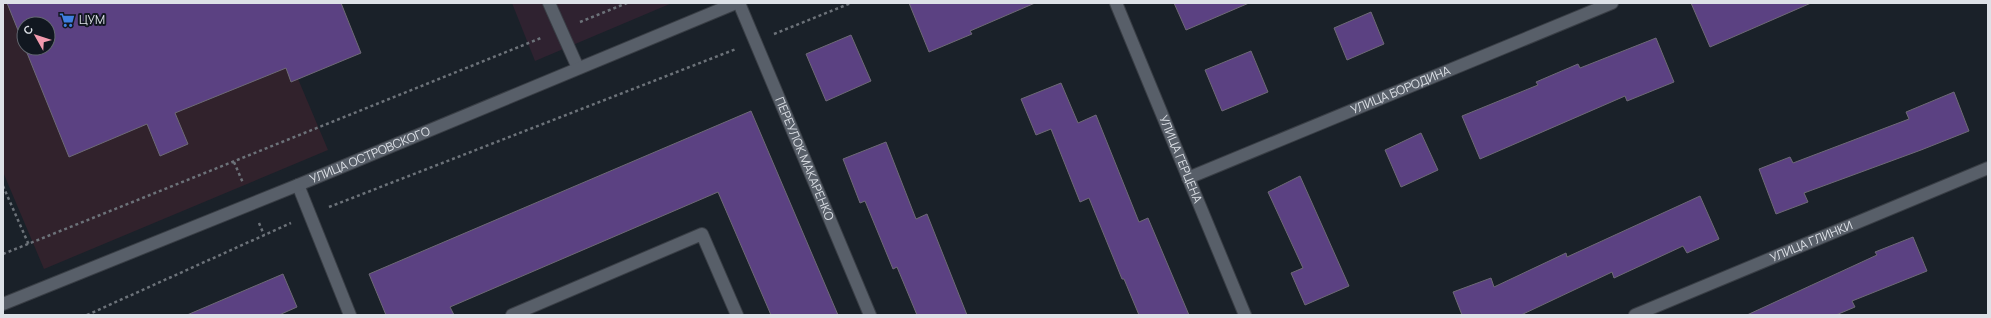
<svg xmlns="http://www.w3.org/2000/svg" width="1991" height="318" font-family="Manrope,sans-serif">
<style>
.commercial{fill:#31222c;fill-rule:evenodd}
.industrial{fill:#2f2230}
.building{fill:#5b4182;stroke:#6e6a76}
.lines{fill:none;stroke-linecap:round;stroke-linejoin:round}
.service-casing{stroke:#393e45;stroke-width:14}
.minor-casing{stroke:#393e45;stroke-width:14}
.tertiary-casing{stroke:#393e45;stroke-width:14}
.path{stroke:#6c7279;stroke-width:2.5;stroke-dasharray:3 3;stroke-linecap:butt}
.service{stroke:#585f69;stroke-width:12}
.minor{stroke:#585f69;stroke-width:12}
.tertiary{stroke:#585f69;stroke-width:12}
.labels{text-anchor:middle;stroke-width:4;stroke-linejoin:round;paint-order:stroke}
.poi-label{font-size:12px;fill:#dde1e7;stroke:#111720;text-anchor:start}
.street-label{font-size:12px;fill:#dde1e7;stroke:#111720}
</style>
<rect width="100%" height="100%" fill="#1a2129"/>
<path class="commercial" d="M 3,3 L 266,3 L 328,150 L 44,269 L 3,172 ZM 24,24 L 48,24 L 48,48 L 24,48 Z"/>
<path class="industrial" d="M 512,3 L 672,3 L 535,61 Z"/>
<path class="building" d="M 7,3 L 341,3 L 361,53 L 291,82 L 286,68 L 175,113 L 188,144 L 160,156 L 147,124 L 69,157 L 25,48 L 48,48 L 48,24 L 24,24 L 24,45 Z
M 909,3 L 1035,3 L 970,31 L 972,34 L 929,52 Z
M 1174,3 L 1249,3 L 1186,30 Z
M 1691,3 L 1811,3 L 1710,47 Z
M 1371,12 L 1384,44 L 1347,60 L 1334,28 Z
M 851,35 L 871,81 L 826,101 L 806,54 Z
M 1656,38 L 1674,82 L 1627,101 L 1625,96 L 1480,159 L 1462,116 L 1538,85 L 1536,82 L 1578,64 L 1580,68 Z
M 1251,51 L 1268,92 L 1222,111 L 1205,70 Z
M 1061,83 L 1078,123 L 1096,115 L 1139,222 L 1148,218 L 1189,315 L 1139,315 L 1124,279 L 1122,279 L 1089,198 L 1080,202 L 1051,129 L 1036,135 L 1021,99 Z
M 1954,92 L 1969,131 L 1921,150 L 1804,193 L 1808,202 L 1776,214 L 1759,169 L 1790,157 L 1793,163 L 1909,119 L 1906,112 Z
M 751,111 L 838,315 L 771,315 L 718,192 L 450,307 L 454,315 L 386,315 L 369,274 Z
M 1421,133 L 1438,170 L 1401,187 L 1385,150 Z
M 886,142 L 916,219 L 927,214 L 967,315 L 917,315 L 897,267 L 893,269 L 865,201 L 860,203 L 843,159 Z
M 1300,176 L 1349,286 L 1305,305 L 1291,273 L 1303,268 L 1268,192 Z
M 1700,196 L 1719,239 L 1687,253 L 1683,246 L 1614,278 L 1612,272 L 1521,315 L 1462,315 L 1453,292 L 1491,278 L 1494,287 L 1566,253 L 1567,257 Z
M 1913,237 L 1927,271 L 1852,301 L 1855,307 L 1836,315 L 1747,315 L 1877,255 L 1875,252 Z
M 283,274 L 297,307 L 279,315 L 187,315 Z"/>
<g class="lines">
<g class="service-casing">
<path id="service" d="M 549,3 L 578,68
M 512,315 L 702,234 L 737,315"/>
</g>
<g class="minor-casing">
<g id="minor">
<path id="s1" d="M 739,3 L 870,315"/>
<path id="s2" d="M 1116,3 L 1245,315"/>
<path id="s3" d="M 1188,178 L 1612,3"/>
<path d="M 298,185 L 350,315"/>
<path id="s4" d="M 1635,315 L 1988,168"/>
</g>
</g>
<g class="tertiary-casing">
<g id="tertiary">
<path id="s5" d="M 3,304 L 298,185 L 736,3"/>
</g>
</g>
<path class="path" d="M 580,22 L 627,3
M 774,34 L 851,3
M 234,162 L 243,183
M 3,186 L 29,245
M 329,207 L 736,49
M 259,223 L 264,235
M 3,254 L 541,38
M 87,315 L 291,223"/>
<use href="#service" class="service"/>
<use href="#minor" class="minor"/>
<use href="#tertiary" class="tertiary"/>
</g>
<defs>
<g id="supermarket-bare" transform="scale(1.2)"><path d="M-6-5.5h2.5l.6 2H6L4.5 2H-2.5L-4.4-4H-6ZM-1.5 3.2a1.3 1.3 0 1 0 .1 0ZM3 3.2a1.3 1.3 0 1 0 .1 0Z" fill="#3f7fe0" stroke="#111720" stroke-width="2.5" paint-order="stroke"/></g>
</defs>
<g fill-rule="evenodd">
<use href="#supermarket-bare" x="67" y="20"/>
</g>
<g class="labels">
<g class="poi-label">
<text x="79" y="24">ЦУМ</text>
</g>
<g class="street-label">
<text dy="4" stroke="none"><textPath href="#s3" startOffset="230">УЛИЦА БОРОДИНА</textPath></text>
<text dy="4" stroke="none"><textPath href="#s5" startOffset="396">УЛИЦА ОСТРОВСКОГО</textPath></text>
<text dy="4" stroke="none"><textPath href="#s1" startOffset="169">ПЕРЕУЛОК МАКАРЕНКО</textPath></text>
<text dy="4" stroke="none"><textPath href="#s2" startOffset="169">УЛИЦА ГЕРЦЕНА</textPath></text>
<text dy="4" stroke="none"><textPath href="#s4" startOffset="191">УЛИЦА ГЛИНКИ</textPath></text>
</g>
</g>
<rect width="1991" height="318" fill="none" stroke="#dde1e7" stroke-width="8"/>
<g transform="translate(36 36) rotate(309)"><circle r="19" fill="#111720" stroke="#636870"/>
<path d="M0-3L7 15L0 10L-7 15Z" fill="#f29aae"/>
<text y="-6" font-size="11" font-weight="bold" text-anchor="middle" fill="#dde1e7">С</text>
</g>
</svg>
